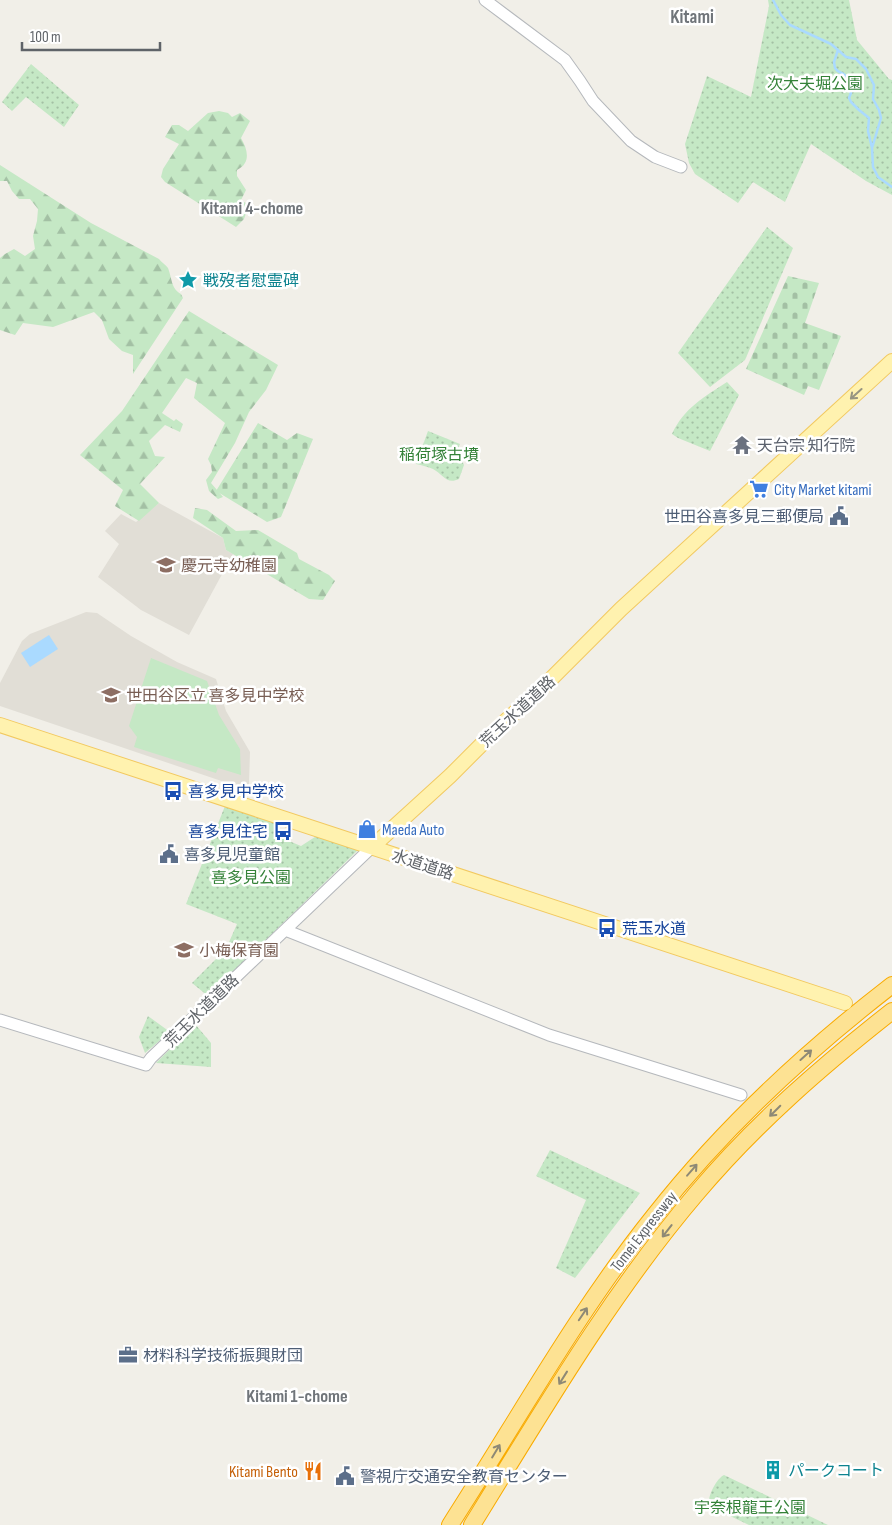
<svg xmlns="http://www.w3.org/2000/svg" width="892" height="1525" font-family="'Sofia Sans Condensed','Noto Sans JP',sans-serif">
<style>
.education{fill:#e1ded6}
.forest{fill:url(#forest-firs)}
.cemetery{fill:url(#cemetery-stones)}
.park{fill:url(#park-dots)}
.garden{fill:#c5e8c5}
.water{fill:#aadaff}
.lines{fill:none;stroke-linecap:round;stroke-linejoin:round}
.stream{stroke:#aadaff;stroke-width:2.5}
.minor-casing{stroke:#b5b8bc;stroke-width:13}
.major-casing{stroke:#f2c960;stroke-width:16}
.highway-casing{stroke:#f9ab00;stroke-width:18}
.minor{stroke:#fff;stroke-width:11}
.major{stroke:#fff2af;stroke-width:14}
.highway{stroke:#fde293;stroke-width:16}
.oneway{stroke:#979581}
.oneway2{stroke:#8e8975}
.labels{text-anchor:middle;stroke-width:5;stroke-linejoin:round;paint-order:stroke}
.park-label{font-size:16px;fill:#348238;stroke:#fff}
.culture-label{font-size:16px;fill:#0d838f;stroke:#fff;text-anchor:start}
.worship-label{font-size:16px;fill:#5b616d;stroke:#fff;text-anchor:start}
.shop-label{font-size:16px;fill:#366cbe;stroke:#fff;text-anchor:start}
.service-label{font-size:16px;fill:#4e5e75;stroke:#fff;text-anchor:start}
.education-label{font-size:16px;fill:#785e54;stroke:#fff;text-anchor:start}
.street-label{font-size:16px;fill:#5f6368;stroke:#fff}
.transit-label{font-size:16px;fill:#164399;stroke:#fff;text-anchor:start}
.food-label{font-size:16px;fill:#c56008;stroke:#fff;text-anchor:end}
.neighbourhood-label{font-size:18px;font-weight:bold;fill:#70757a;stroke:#fff}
.quarter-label{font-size:19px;font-weight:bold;fill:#70757a;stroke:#fff}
</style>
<defs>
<pattern id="forest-firs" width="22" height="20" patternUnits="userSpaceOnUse" patternTransform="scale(1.25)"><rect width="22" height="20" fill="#c5e8c5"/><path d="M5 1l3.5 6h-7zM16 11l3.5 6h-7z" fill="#a3c0a4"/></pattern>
<pattern id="cemetery-stones" width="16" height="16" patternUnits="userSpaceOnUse" patternTransform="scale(1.25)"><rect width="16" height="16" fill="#c5e8c5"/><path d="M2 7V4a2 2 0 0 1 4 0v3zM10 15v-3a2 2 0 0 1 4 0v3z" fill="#a3c0a4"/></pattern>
<pattern id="park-dots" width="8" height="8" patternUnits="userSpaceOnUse" patternTransform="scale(1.25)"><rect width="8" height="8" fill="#c5e8c5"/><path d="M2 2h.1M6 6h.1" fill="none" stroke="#a3c0a4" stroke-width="1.8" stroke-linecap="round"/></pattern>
</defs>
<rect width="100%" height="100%" fill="#f1efe8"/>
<path class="education" d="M 159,503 L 223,538 L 226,550 L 233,554 L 189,635 L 141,610 L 98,577 L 119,544 L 105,531 L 121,514 L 136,522 Z
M 86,612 L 97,613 L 131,636 L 177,662 L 216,679 L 226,711 L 250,752 L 249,783 L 248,790 L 0,706 L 0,683 L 22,641 L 30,634 Z"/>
<path class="forest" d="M 219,111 L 228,113 L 232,117 L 240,113 L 250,121 L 241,138 C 248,150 251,163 237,170 L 237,176 L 246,190 L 241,200 L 249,205 L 244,219 L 236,227 L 165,182 L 161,177 L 163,169 L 179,144 L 165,137 L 172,125 L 179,125 L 188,131 L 208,113 Z
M 0,165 L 91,223 L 159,259 C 161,262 166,265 168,268 C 172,278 171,289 181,294 L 183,298 L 133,374 L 133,355 L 122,351 L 109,339 L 102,320 L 94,312 L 53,327 L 23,323 L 15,335 L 0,330 L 0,258 L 5,254 L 14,249 L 25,256 L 35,249 L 33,236 L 37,221 L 38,209 L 30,199 L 19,199 L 12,191 L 7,181 L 0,181 Z
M 189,311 L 278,365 L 266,390 L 249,412 L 235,443 L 211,483 L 223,497 L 218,499 L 209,491 L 206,480 L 212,472 L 211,465 L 208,459 L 225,423 L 194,398 L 197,383 L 186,378 L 162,413 L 174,421 L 176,419 L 183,424 L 180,432 L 165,425 L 149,441 L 155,456 L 165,457 L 140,484 L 159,503 L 139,521 L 115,506 L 123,490 L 80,455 L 122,411 Z
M 195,508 L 207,510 L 236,531 L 258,530 L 297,553 L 299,559 L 329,575 L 335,581 L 323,600 L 309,599 L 226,550 L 223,538 L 193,518 Z"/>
<path class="cemetery" d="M 788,276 L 819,283 L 805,323 L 841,336 L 819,390 L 808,386 L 804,395 L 746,369 Z
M 258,423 L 287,440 L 297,433 L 313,439 L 281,517 L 267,522 L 216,491 Z"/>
<path class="park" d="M 768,0 L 849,0 L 857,40 L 889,79 L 892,80 L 892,195 L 866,181 L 811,144 L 785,202 L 753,182 L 738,203 L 695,174 L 689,163 L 685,144 L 707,76 L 751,97 L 769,6 Z
M 31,64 L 79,105 L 64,127 L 26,97 L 12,111 L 2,102 Z
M 767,227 L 793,248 L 745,360 L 710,387 L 678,353 Z
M 727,382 L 739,395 L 710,451 L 678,438 L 672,434 C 684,408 704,397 727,382 Z
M 428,431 L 460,444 L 456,453 L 460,456 L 464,465 L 459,479 C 446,485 443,474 433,469 C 428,467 422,465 416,464 Z
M 225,806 L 278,822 L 277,836 L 301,846 L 318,835 L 358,850 L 208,996 L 192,983 L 226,949 L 237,924 L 186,904 Z
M 148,1016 L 170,1032 L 145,1053 L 139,1037 Z
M 195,1024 L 211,1043 L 211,1067 L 156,1063 Z
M 550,1150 L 640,1193 L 575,1278 L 556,1268 L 586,1200 L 536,1176 Z
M 724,1475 L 828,1525 L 749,1525 L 709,1506 C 707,1497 716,1479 724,1475 Z"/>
<path class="garden" d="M 151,658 L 207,681 L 219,715 L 240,749 L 241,775 L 218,768 L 216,773 L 134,747 L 137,737 L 129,726 Z"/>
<path class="water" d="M 49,635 L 58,649 L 30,667 L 21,653 Z"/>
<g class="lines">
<path class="stream" d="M 773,0 L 781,15 L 790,25 L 831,44 L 846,57 L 856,59 L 866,69 L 874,85 L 873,99 L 879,110 L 881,118 L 872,148
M 838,50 L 834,62 L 835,68 C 840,76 846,70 847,82 L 850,83 L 851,87 L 849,90 L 851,93 L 849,98 L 851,102 L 859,110
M 859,110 L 869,118 L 868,131 L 872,148 L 873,167 L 878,177 L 892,187"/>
<g class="minor-casing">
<path id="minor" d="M 485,0 L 565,60 L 580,81 L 593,101 L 631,141 L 655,157 L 681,167
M 285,930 L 549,1035 L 741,1095
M 0,1020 L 146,1065 L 151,1058 L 372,847"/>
</g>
<g class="major-casing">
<path id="major" d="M 0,725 L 845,1003
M 372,847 L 450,776 L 500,726 L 539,691 L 621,609 L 892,361"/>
</g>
<g class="highway-casing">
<path id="highway" d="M 450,1525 C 517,1421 577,1312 654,1216 C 723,1128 804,1053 892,985
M 472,1525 C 542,1412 610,1295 696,1194 C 754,1125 822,1066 892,1011"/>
</g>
<use href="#minor" class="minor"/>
<use href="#major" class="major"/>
<use href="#highway" class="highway"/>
</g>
<defs><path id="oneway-shaft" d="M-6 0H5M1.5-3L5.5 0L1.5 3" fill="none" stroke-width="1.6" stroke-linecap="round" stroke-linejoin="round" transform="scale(1.25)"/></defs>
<use class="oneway" href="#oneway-shaft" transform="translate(856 394) rotate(138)"/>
<g class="oneway2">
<use href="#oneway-shaft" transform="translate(806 1055) rotate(-42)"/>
<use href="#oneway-shaft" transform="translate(775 1111) rotate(135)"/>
<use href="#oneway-shaft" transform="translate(692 1170) rotate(-49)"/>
<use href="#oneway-shaft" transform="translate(667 1231) rotate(128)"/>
<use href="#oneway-shaft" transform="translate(583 1314) rotate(-56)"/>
<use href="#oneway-shaft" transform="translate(563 1378) rotate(122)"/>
<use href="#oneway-shaft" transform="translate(496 1451) rotate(-59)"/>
</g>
<defs>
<g id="sight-bare" transform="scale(1.5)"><path d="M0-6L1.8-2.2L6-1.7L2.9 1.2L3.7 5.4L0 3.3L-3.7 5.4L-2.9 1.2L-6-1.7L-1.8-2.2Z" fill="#0f9aa8" stroke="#fff" stroke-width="2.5" paint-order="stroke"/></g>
<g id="temple-bare" transform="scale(1.5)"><path d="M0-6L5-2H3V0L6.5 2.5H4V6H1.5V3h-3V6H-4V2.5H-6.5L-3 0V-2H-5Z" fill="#6b7280" stroke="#fff" stroke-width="2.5" paint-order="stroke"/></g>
<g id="supermarket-bare" transform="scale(1.5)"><path d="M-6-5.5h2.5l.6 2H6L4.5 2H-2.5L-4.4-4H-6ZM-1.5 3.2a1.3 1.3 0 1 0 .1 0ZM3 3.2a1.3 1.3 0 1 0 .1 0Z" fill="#3f7fe0" stroke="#fff" stroke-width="2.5" paint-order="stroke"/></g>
<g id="civic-bare" transform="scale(1.5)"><path d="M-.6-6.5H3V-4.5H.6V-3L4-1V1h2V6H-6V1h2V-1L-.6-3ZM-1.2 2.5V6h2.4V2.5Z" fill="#5c6f8a" stroke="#fff" stroke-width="2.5" paint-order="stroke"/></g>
<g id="school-bare" transform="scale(1.5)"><path d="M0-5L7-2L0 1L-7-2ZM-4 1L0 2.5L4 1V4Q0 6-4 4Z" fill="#8d6e63" stroke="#fff" stroke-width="2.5" paint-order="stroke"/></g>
<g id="bus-bare" transform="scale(1.5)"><path d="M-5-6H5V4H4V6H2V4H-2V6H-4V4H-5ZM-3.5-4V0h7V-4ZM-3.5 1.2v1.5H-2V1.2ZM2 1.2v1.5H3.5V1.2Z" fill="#1a4fb4" stroke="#fff" stroke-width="2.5" paint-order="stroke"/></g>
<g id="shop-bare" transform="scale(1.5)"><path d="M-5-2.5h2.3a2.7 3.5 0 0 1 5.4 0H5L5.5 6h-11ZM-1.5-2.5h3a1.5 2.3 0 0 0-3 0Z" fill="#3f7fe0" stroke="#fff" stroke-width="2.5" paint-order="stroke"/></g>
<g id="office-bare" transform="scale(1.5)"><path d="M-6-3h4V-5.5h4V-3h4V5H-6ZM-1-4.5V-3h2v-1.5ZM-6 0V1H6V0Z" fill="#5c6f8a" stroke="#fff" stroke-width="2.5" paint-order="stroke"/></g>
<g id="building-bare" transform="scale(1.5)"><path d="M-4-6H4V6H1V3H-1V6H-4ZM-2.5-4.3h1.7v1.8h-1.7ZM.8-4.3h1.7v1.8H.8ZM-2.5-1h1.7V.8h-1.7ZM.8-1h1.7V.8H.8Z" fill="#0f9aa8" stroke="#fff" stroke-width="2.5" paint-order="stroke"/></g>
<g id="restaurant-bare" transform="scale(1.5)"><path d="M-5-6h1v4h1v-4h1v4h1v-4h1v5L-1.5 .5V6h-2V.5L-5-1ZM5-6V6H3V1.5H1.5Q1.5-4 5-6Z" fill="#e8710a" stroke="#fff" stroke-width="2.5" paint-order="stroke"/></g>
</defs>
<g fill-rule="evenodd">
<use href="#sight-bare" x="188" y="280"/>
<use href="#temple-bare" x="742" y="445"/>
<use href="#supermarket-bare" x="759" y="489"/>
<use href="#civic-bare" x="839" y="516"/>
<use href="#school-bare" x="166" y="565"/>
<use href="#school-bare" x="111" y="695"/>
<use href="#bus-bare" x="173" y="791"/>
<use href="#shop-bare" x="367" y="829"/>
<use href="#bus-bare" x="283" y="831"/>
<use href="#civic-bare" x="169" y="854"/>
<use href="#bus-bare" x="607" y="928"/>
<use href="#school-bare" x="184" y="950"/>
<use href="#office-bare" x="128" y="1355"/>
<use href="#building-bare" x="773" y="1470"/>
<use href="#restaurant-bare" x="313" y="1471"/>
<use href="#civic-bare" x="345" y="1476"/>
</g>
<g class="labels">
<g class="park-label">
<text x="815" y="89">次大夫堀公園</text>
<text x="439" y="460">稲荷塚古墳</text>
<text x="251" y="883">喜多見公園</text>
<text x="750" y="1513">宇奈根龍王公園</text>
</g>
<g class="culture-label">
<text x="203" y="286">戦歿者慰霊碑</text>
<text x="788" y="1476">パークコート</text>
</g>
<g class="worship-label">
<text x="757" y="451">天台宗 知行院</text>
</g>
<g class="shop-label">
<text x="774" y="495">City Market kitami</text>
<text x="382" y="835">Maeda Auto</text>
</g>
<g class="service-label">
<text x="824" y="522" text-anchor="end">世田谷喜多見三郵便局</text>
<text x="184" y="860">喜多見児童館</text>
<text x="143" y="1361">材料科学技術振興財団</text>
<text x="360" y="1482">警視庁交通安全教育センター</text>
</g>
<g class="education-label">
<text x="181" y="571">慶元寺幼稚園</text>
<text x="126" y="701">世田谷区立 喜多見中学校</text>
<text x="199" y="956">小梅保育園</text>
</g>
<g class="street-label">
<text transform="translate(517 711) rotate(-43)" y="6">荒玉水道道路</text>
<text transform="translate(423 864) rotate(18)" y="6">水道道路</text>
<text transform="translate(201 1010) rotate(-44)" y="6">荒玉水道道路</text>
<text transform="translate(643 1231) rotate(-52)" y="6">Tomei Expressway</text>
</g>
<g class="transit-label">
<text x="188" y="797">喜多見中学校</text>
<text x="268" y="837" text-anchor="end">喜多見住宅</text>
<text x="622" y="934">荒玉水道</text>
</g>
<g class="food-label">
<text x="298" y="1477">Kitami Bento</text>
</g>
<g class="neighbourhood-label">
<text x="252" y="214">Kitami 4-chome</text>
<text x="297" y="1402">Kitami 1-chome</text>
</g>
<g class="quarter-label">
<text x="692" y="23">Kitami</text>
</g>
</g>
<path d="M22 42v8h138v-8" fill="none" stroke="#5f6368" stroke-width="2.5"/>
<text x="30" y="42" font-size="15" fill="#5f6368" stroke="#ffffff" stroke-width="4" paint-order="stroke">100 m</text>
</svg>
